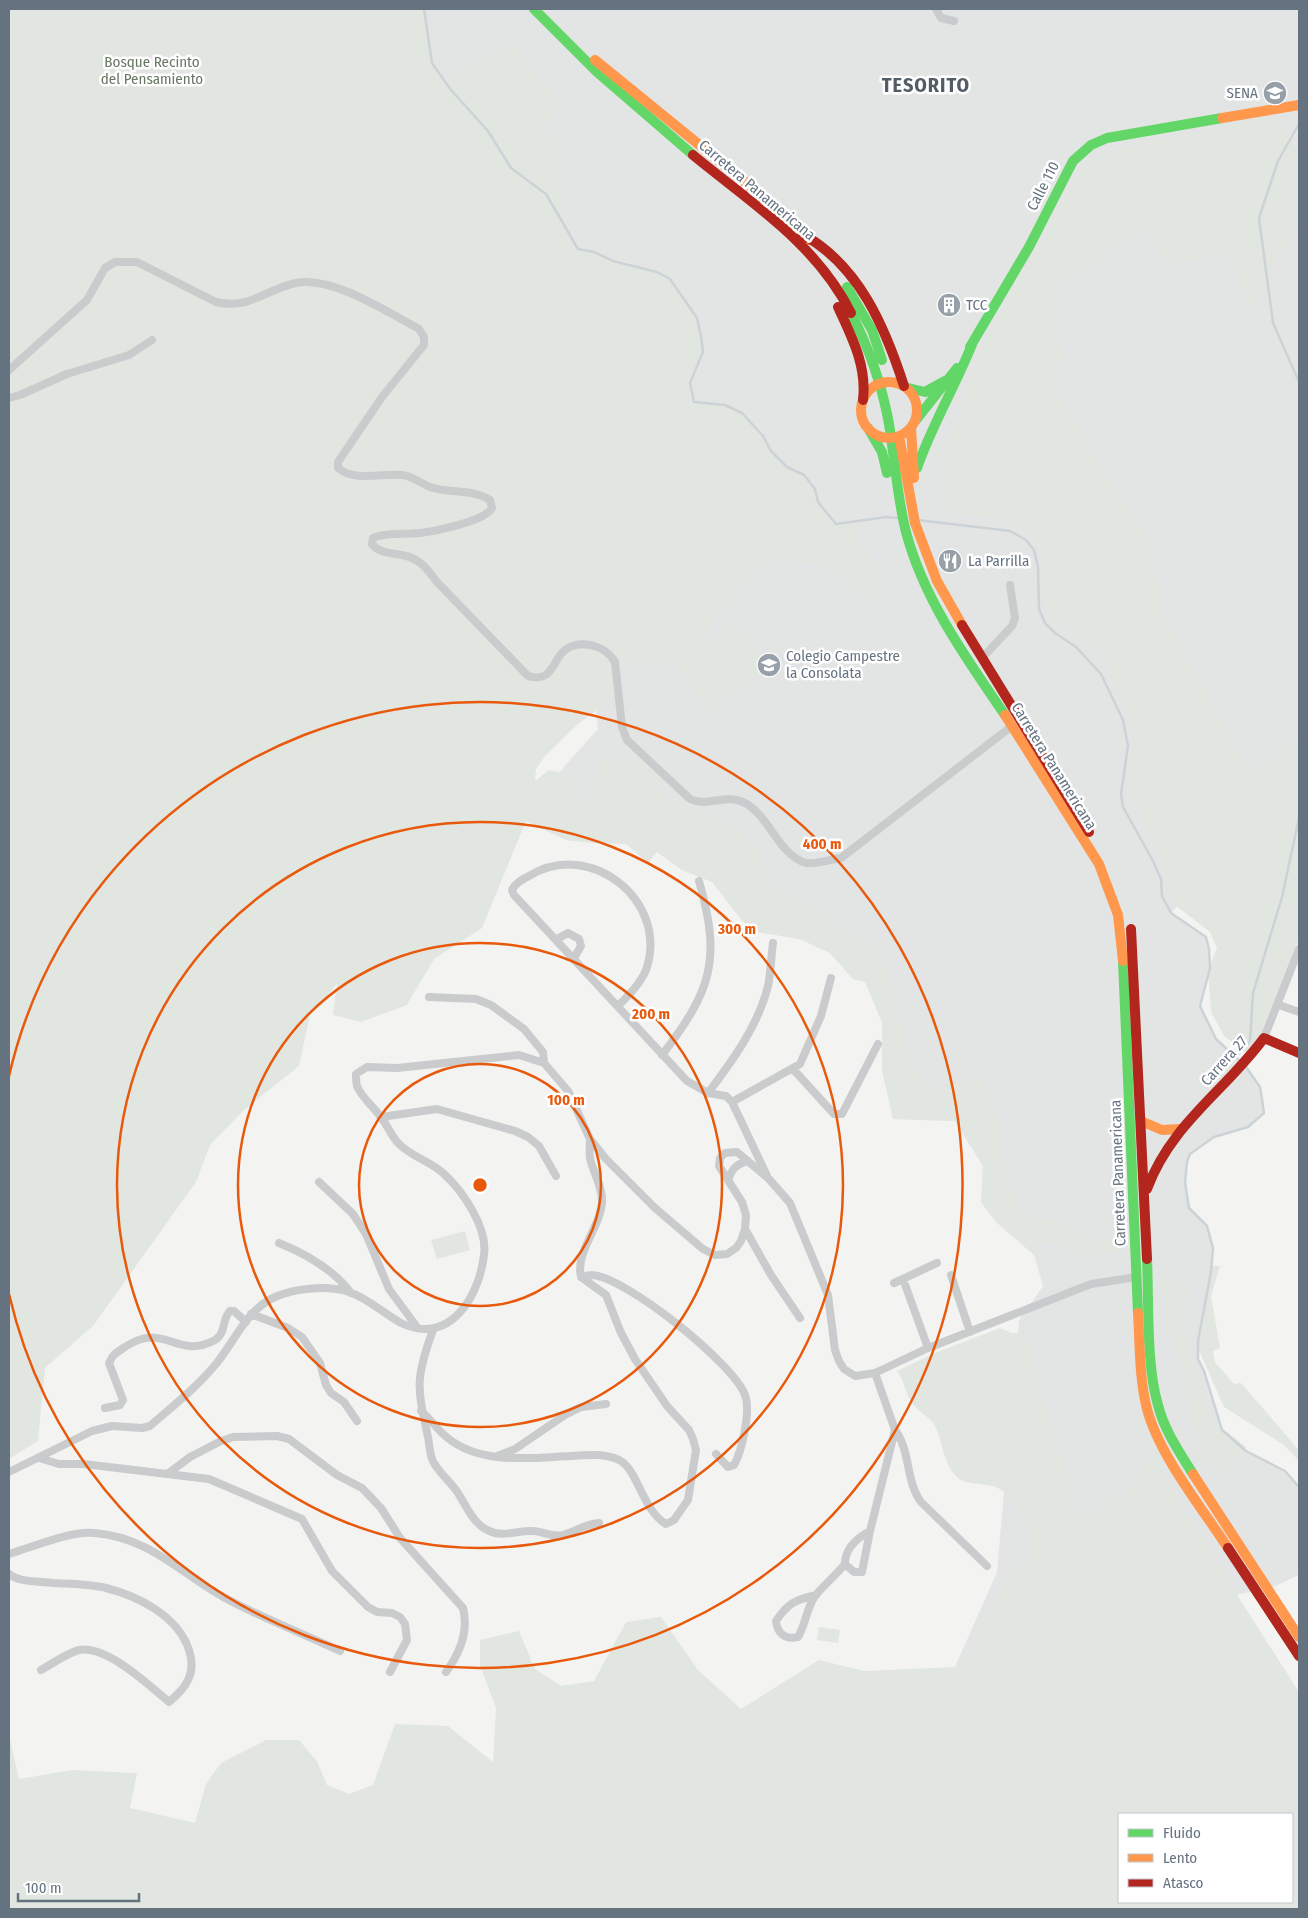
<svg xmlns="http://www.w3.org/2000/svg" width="1308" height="1918" font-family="'Fira Sans Condensed',sans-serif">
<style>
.built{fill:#e3e5e4}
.green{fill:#e2e6e0;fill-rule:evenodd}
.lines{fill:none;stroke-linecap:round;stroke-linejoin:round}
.stream{stroke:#ccd3d7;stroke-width:2.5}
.street{stroke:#c9cbcc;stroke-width:8}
.fast{stroke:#63d668;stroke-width:10}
.slow{stroke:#ff974d;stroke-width:10}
.jam{stroke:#b3261e;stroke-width:10}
.ring{fill:none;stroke:#e8590c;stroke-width:2.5}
.labels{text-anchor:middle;stroke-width:5;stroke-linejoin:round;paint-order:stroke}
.park-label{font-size:15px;fill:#677863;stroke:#fff}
.poi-label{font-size:15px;fill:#657381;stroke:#fff;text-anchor:start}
.street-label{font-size:15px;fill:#657381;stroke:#fff}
.district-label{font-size:20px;font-weight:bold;letter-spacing:1px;fill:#525d66;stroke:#fff}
.centre{fill:#e8590c;stroke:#fff;stroke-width:2.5}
.ring-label{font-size:15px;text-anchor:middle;font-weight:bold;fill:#e8590c;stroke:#fff;stroke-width:5;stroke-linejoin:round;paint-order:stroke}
</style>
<rect width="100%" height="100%" fill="#f3f4f2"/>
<path class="built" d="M 424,9 L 1299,9 L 1299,776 L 1171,913 L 1206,937 L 1209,949 L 1210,968 L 1201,1006 L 1216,1039 L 1249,1069 L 1260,1087 L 1264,1101 L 1264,1113 L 1255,1121 L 1248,1127 L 1214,1137 L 1190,1154 L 1187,1162 L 1185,1182 L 1189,1208 L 1207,1226 L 1213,1248 L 1211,1272 L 1198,1341 L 1198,1359 L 1204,1371 L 1222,1430 L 1246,1451 L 1285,1471 L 1299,1487 L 1299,1575 L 1271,1588 L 980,1646 L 955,1667 L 997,1572 L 1019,1320 L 1043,1286 L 1034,1255 L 996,1222 L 981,1202 L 983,1166 L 955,1121 L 893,1119 L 882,1022 L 865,981 L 853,979 L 830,953 L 800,939 L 757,932 L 745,924 L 712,882 L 682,870 L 646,844 L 592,843 L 566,840 L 526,821 L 563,768 L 598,729 L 592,659 L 693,554 L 855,523 L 836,524 L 818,502 L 815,489 L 804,475 L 787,467 L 771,451 L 763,436 L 725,405 L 694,402 L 690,383 L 703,352 L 697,318 L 681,293 L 670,279 L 629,263 L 613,261 L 594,252 L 578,249 L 558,217 L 432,63 Z"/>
<path class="green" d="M 9,9 L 424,9 L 432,63 L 445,79 L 502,47 L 512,45 C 519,51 521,57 526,64 C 540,82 557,85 557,111 L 543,126 L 558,143 L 554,152 L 556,162 L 565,176 L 558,217 L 578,248 L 594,252 L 613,261 L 657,272 L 670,279 L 697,318 L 701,336 L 703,352 L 690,383 L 694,401 L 725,405 L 742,413 L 763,436 L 771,452 L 787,467 L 804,475 L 815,489 L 818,502 L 836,524 L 855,522 L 858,547 C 881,560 880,583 885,607 L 817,563 L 776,561 L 759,567 L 740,587 L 734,597 L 723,606 L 712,621 L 705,637 L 683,657 L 673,663 L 660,666 L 633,661 L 623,662 L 611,675 L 611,693 L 604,705 L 579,723 L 545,756 L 536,769 L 535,781 L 549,770 L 581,777 L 562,798 L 586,800 L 602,761 L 636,760 L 658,771 L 661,797 L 680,802 L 735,826 L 754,844 L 775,890 L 790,900 L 809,904 L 875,952 L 888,973 L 909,1054 L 917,1072 L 931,1090 L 948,1083 L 983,1081 L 1002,1129 L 1002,1157 L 1010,1184 L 1021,1210 L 1037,1219 L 1068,1222 L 1080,1233 L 1096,1240 L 1119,1240 L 1118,1252 L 1096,1253 L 1086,1261 C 1073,1246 1061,1240 1041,1243 L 1034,1255 L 996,1222 L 981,1202 L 983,1166 L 955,1121 L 893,1119 L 882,1071 L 882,1022 L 865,982 L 853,979 L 830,953 L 800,939 L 757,932 L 745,924 L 712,882 L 682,870 L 657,852 L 648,863 L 626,844 L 566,840 L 526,821 L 482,928 L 434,959 L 407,1005 L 361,1022 L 333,1015 L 337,984 L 310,1015 L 299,1066 L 244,1110 L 210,1145 L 196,1182 L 93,1326 L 45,1368 L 38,1441 L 9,1459 Z
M 1270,115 L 1288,132 L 1299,156 L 1299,226 L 1267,274 L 1259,295 L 1249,306 L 1228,252 L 1171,264 L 1140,227 L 1050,291 L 1062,353 L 1055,391 L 1152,549 L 1161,610 L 1250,774 L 1299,740 L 1299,939 L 1262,1033 L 1250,1056 L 1224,1036 L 1211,1012 L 1208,970 L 1217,948 L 1210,932 L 1175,905 L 1150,832 L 1130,785 L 1134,722 L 1113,678 L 1103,651 L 1055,621 L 1045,608 L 1040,587 L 1045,565 L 1036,542 L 1018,525 L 991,518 L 954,513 L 940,507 L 945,453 L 985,343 L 1018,276 L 1034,257 L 1077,176 L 1089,162 L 1106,153 Z
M 736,623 L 769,666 L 711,711 L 678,668 Z
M 465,1231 L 470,1250 L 437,1259 L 431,1240 Z
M 1211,1266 L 1220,1266 L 1211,1296 L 1220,1348 L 1213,1351 L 1215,1362 L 1234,1384 L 1241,1383 L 1299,1450 L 1299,1461 L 1284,1445 L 1224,1407 L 1198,1348 Z
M 1160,1278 L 1189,1289 L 1184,1328 L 1214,1422 L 1246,1447 L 1222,1478 L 1209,1461 L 1202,1462 Z
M 1000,1328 L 1012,1333 L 1026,1333 L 1054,1438 L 1072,1484 L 1066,1499 L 1079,1516 L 1097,1516 L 1103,1504 C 1129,1497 1135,1484 1146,1461 L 1156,1457 L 1174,1496 L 1299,1692 L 1299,1909 L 9,1909 L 9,1735 L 19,1779 L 73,1770 L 137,1773 L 130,1808 L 195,1823 L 206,1784 L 221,1763 L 266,1740 L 299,1740 L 317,1761 L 327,1785 L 349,1794 L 373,1785 L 395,1724 L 448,1726 L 493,1762 L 496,1708 L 480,1665 L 480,1640 L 519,1631 L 535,1669 L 561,1686 L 594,1681 L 626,1622 L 661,1617 L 698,1670 L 741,1709 L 819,1660 L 864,1671 L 955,1667 L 980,1646 L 979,1619 L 999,1603 L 1004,1574 L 1020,1570 L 1033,1550 C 1030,1528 1019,1500 998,1488 C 986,1482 965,1487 955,1475 C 941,1458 943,1438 933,1423 C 927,1415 916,1410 911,1402 C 905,1391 904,1380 897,1371 L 935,1353 ZM 1119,1814 L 1292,1814 L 1292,1902 L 1119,1902 Z
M 819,1627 L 840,1630 L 838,1643 L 817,1640 Z"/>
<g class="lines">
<path class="stream" d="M 424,9 L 432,63 L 451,90 L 488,131 L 511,168 L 546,194 L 578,249 L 594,252 L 613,261 L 657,272 L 670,279 L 697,318 L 701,336 L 703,352 L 690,383 L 694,402 L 725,405 L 742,413 L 763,436 L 771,451 L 787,467 L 804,475 L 815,489 L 818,502 L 836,524 L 886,517 L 898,518
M 1299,124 L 1278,161 L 1259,218 L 1273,323 L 1299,382
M 918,520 L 1010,531 L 1026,540 L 1034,550 L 1038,567 L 1039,609 L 1045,623 L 1055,633 L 1076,647 L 1101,674 L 1123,720 L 1128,746 L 1121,794 L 1123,807 L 1153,861 L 1161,879 L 1162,896 L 1171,913 L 1206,937 L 1209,949 L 1210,968 L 1200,1006 L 1216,1039 L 1242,1063
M 1236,1057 L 1250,1041 L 1253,993 L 1282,897 L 1299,818
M 1246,1067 L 1260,1087 L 1264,1113 L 1248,1127 L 1214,1137 L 1190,1154 L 1187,1162 L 1185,1182 L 1189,1208 L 1207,1226 L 1213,1248 L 1211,1272 L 1198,1341 L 1198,1359 L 1204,1371 L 1222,1430 L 1246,1451 L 1285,1471 L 1299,1487"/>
<path class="street" d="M 936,9 L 941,18 L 954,21
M 9,370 L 87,300 L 105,268 L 115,262 L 137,262 L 216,302 C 250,310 266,289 296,283 C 331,275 389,313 419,329 L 424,337 L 424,345 L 382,397 L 338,462 L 338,468 C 354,482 383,473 402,475 C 413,476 420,483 430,487 C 450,494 471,488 490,500 L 492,508 C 485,521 436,531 420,533 C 404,535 387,532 373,538 L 372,544 C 381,556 399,552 412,558 C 424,563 430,573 437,582 L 528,676 C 534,678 542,678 547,674 C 553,669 556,660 561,654 C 575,637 605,644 615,662 L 622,727 L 627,740 L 690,799 C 707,807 725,794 743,802 C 768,813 779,856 806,863 C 816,865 831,859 841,858 L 1012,726
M 9,398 L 20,395 L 67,374 L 129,355 L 152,340
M 983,657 L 1012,626 L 1015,618 L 1010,585
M 557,939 L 568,933 L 579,939 L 581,946 L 574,958
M 429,997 L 476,999 L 491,1005 L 524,1029 L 543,1052 L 544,1063
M 1279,1005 L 1299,1012
M 618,1006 C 628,996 640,984 646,970 C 670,901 590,838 529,876 C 522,880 515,883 512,890 L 514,895 L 687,1081 L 708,1093 L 726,1096 L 732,1102 L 767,1176
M 1264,1038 L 1299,949
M 662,1055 C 711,991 722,961 699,881
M 793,1069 L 834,1114 L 842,1114 L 878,1044
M 708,1093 C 733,1060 758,1026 768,986 C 771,972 771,957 773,943
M 732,1102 L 800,1064 L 821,1016 L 831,978
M 381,1117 L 437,1109 L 515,1131 L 528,1137 L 539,1146 L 556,1176
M 728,1180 C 732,1169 736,1164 748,1161
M 319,1182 L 353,1214 L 366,1234 L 389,1289 L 417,1327
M 745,1229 L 771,1275 L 800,1318
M 279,1243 C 306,1254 334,1270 351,1293
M 951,1275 L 970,1332
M 581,1277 C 585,1276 589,1275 592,1275 C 626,1277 733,1363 745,1395 C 751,1411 742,1451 734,1465 L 728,1467 L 716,1454
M 903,1279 L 928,1348
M 894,1283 L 937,1263
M 251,1314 L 288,1328 L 302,1337 L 320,1363 L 326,1385 L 331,1393 L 344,1402 L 357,1421
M 433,1330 C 415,1379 417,1387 428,1437 C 430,1446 429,1455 434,1463 C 440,1474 451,1482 458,1493 C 468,1509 475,1528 495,1533 C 507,1536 521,1530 533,1531 C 543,1531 552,1538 563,1535 C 576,1531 585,1524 599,1523
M 105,1408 L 120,1405 L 123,1400 L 109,1363 C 113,1354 117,1352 125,1347 C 165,1320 176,1361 215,1340 C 226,1334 222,1318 230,1311 L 234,1311 L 246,1322
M 421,1411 C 429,1418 435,1426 442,1433 C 476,1466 528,1458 570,1456 C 586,1455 605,1453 619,1460 C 638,1469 642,1510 666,1524 L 674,1520 L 688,1500 L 696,1450 L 693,1439 L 689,1430 L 667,1406 L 635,1359 L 621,1333 L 606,1295 L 581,1277 C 575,1252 600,1228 602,1203 C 603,1187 593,1173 590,1158 C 589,1152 590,1145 590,1139
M 895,1430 C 911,1451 905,1480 921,1502 L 987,1566
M 497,1456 L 515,1449 L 565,1415 L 581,1407 L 606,1404
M 39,1458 L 59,1464 L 84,1464 L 209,1479 L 302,1519 L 332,1571 L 368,1607 L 377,1612 L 392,1613 L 400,1617 L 405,1624 L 407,1640 L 390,1672
M 9,1472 L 92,1431 L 112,1426 L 142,1428 L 150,1426 C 173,1406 196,1388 216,1364 C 235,1341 246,1310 275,1297 C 296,1288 327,1285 349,1292 C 368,1298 384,1314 401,1323 C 450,1346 479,1297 484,1255 C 488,1228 463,1191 443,1173 C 430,1161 412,1157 399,1144 C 391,1136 387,1124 380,1116 C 373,1106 361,1097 357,1086 C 356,1082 356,1078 356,1074 L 367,1067 L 397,1068 L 519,1055 L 544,1063 L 568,1091 L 590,1139 L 606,1159 L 655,1208 L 703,1249 L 715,1255 L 727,1254 L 736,1248 L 741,1241 L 745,1229 L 746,1215 L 742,1202 L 719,1166 L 720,1158 L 725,1153 L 737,1152 L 769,1179 L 790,1203 L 828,1295 L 835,1350 L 839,1361 L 844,1369 L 855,1376 L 875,1373 L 928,1348 L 1091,1284 L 1137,1277
M 169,1473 L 190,1457 L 221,1441 L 233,1437 L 277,1436 L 289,1439 L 337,1475 L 362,1488 L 381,1508 L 400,1538 L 463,1608 C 469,1632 460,1653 446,1672
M 9,1554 C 33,1547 69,1531 94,1533 C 149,1537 180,1573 225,1598 C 262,1618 302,1633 340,1651
M 845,1564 C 845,1548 857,1538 870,1531
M 9,1574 C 21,1583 39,1581 53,1583 C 70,1584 90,1584 106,1588 C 138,1596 178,1616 189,1650 C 197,1673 186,1688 169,1702 C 150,1686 107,1645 79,1650 C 67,1653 52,1664 41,1670
M 816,1595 C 795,1600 788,1603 776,1621 C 777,1633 785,1640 798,1637 C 806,1624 806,1609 815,1596 C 824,1585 836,1575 845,1564 L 854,1572 L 862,1572 L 870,1531 L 895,1430 L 875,1373"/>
<path class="fast" d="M 534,9 L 597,72 L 693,155
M 847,287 L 872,330 L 882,360
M 851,313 C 869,348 882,385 889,424 C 895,460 897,497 906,532 C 924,600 966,658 1005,715
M 970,347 L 1029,247 L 1073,161 L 1091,145 L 1107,138 L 1222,118
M 908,388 L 925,392 L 945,381
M 916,420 L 957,368
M 868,428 L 882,452 L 887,473
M 917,468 C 932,425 956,385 973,342
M 1123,961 L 1138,1313
M 1147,1259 C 1149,1302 1146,1365 1158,1405 C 1164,1430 1180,1453 1193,1474"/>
<path class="slow" d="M 595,60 L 756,191 L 807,240
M 1222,118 L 1299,105
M861 410a28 28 0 1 1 56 0a28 28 0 1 1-56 0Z
M 911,428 L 914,478
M 900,441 L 915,523 L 937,581 L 962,625
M 1005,715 L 1099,864 L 1118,915 L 1123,961
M 1141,1121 L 1162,1130 L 1180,1129
M 1138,1313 C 1140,1344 1139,1378 1147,1409 C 1159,1455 1202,1508 1228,1548
M 1193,1474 L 1299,1637"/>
<path class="jam" d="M 693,155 C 751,203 816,243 851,313
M 802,234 C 859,265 885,327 904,386
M 838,307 C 852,337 867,366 863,400
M 962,625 L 1089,832
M 1131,929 L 1147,1259
M 1147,1189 C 1171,1124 1224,1092 1264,1038 L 1299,1053
M 1228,1548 L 1299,1656"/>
</g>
<g class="ring">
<circle cx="480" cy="1185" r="121"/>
<circle cx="480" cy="1185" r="242"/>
<circle cx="480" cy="1185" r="363"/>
<path d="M9 1076A483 483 0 1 1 9 1294"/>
</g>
<defs>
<g id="university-disc" transform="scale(1.25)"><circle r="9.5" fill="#97a0a9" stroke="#fff"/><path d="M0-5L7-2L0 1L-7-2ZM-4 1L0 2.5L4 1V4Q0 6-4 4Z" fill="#fff"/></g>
<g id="building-disc" transform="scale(1.25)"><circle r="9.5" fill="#97a0a9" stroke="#fff"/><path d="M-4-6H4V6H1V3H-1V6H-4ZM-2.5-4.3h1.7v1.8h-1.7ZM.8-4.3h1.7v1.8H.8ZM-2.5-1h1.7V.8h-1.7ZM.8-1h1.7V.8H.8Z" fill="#fff"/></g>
<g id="restaurant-disc" transform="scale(1.25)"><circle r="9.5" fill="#97a0a9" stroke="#fff"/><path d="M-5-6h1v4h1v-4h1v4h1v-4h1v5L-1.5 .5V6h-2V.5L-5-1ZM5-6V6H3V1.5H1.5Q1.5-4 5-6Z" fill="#fff"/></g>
<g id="school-disc" transform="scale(1.25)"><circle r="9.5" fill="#97a0a9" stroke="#fff"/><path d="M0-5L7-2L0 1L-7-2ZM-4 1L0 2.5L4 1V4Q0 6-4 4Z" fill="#fff"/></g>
</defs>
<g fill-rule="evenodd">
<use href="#university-disc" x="1275" y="93"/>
<use href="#building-disc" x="949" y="305"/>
<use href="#restaurant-disc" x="950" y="561"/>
<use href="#school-disc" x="769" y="665"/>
</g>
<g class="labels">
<g class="park-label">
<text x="152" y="67">Bosque Recinto<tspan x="152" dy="17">del Pensamiento</tspan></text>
</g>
<g class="poi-label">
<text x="1258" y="98" text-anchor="end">SENA</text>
<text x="966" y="310">TCC</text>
<text x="968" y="566">La Parrilla</text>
<text x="786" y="661">Colegio Campestre<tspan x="786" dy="17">la Consolata</tspan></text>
</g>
<g class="street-label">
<text transform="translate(1043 186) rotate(-63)" y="5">Calle 110</text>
<text transform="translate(757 190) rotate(40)" y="5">Carretera Panamericana</text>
<text transform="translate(1054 766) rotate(58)" y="5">Carretera Panamericana</text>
<text transform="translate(1224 1061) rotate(-48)" y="5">Carrera 27</text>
<text transform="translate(1118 1173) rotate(-92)" y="5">Carretera Panamericana</text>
</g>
<g class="district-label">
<text x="926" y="92">TESORITO</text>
</g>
</g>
<circle cx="480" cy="1185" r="8" class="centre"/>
<g class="ring-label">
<text x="822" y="849">400 m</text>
<text x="737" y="934">300 m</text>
<text x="651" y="1019">200 m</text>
<text x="566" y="1105">100 m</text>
</g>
<rect width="1308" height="1918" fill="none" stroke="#657381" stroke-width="20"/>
<rect x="1118" y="1813" width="175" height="90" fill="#ffffff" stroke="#c1c7cd"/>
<rect x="1128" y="1829" width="25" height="8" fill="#63d668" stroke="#c1c7cd"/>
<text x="1163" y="1838" font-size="15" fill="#657381">Fluido</text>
<rect x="1128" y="1854" width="25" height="8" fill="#ff974d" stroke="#c1c7cd"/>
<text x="1163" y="1863" font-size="15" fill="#657381">Lento</text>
<rect x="1128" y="1879" width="25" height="8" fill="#b3261e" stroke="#c1c7cd"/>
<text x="1163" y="1888" font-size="15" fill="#657381">Atasco</text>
<path d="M18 1893v8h121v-8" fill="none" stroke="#657381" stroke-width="2.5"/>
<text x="25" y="1893" font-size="15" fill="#657381" stroke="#ffffff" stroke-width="4" paint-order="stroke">100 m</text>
</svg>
